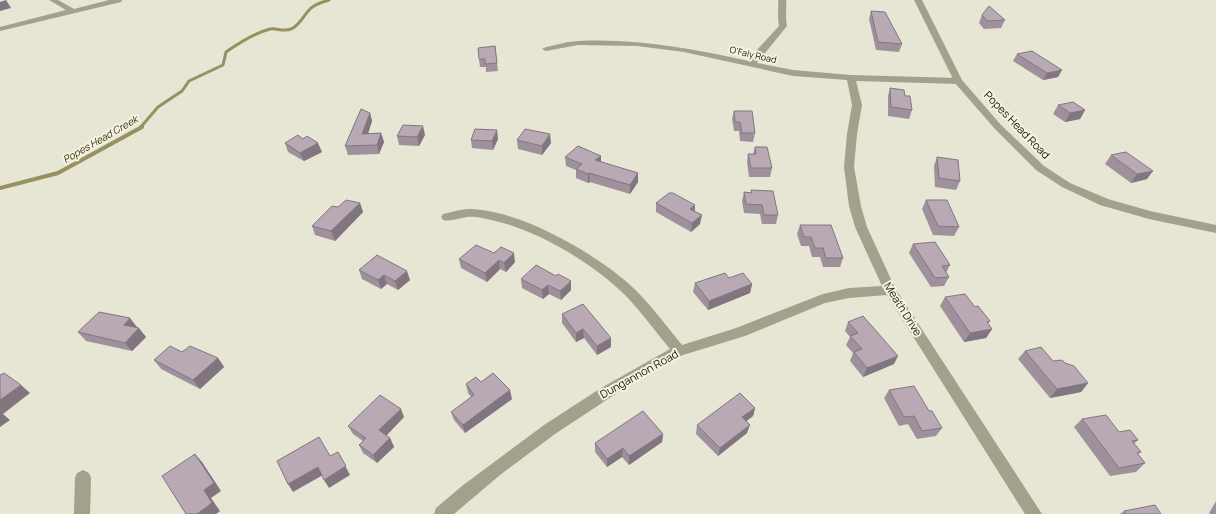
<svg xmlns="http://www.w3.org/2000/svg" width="1216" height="514" font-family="Manrope,sans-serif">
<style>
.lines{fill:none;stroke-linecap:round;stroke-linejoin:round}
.stream-far1{stroke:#979060;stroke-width:3}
.stream{stroke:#979060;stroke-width:4}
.minor{fill:#a3a08b;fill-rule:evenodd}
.tertiary{fill:#a3a08b;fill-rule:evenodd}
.wall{fill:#9e919c}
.shaded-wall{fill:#81767f}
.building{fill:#b8a9b5;stroke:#81767f}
.labels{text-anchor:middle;stroke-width:4;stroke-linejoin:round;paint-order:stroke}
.far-street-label{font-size:9px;fill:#1a1913;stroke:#f4f2e0}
.far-water-label{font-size:10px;font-style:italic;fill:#373108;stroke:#f4f2e0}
.street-label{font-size:11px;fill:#1a1913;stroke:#f4f2e0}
</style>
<rect width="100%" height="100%" fill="#e7e5d3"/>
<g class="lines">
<path class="stream-far1" d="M 140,128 L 158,107 L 182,91 L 189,81 L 223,65 L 226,52 C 239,43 254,33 270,29 C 277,28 283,32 291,29 C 300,25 303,16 310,9 C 315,4 322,2 329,0"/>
<path class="stream" d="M 0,188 L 58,173 L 142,127"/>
<path class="minor" d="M 49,0 L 58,0 L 74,9 L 109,0 L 122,0 L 121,2 L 0,31 L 0,27 L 66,10 Z
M 778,0 L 786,0 C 787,9 785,17 787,26 L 757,63 L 793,70 L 851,75 L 958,78 L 962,81 L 958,84 L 856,81 L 862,105 L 857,134 L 854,167 L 861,206 L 867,227 L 895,288 L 1042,514 L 1025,514 L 887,295 L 849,298 L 825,303 L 745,336 L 683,355 L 670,361 L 611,397 L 555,434 L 500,475 L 454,514 L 434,514 L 436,508 L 462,486 L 544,425 L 601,388 L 670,349 C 656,332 642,313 627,297 C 593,263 538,230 491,220 C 483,218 474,216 467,217 C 459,218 450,222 443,220 L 441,217 L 443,214 C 452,212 461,209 470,209 C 519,210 591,251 628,283 C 648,301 665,324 682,345 L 736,328 L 823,294 L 849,288 L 882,286 L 855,227 L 849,206 L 844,167 L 847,134 L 852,105 L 847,80 L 793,76 L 684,52 L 637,46 L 578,45 L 546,51 L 542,49 L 546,47 C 557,45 568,41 579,41 C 637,38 693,49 749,61 L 755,52 L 779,26 C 777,17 779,9 778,0 Z
M 83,470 L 89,473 L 91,478 L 90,514 L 74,514 L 75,478 L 77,473 Z"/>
<path class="tertiary" d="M 914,0 L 922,0 L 962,80 L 1001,125 L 1044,166 L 1070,183 L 1108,199 L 1150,211 L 1216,225 L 1216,233 L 1149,219 L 1100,205 L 1062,187 L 1036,170 L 995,129 L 955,83 Z"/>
</g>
<path class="wall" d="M 871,11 L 902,44 L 899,52 L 876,50 L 869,19 Z
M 982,15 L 1005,20 L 1001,28 L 984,29 L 979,23 Z
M 495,46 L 498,71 L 486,72 L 486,67 L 480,67 L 479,59 Z
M 1017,54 L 1058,77 L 1043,80 L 1013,61 Z
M 890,88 L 905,96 L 912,110 L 909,119 L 888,116 L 888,96 Z
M 1058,105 L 1085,110 L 1080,119 L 1065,122 L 1053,114 Z
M 734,111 L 755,133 L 753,142 L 740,141 L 739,131 L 734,131 L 732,119 Z
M 370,113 L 372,121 L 368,134 L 381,133 L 384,142 L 379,154 L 348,155 L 345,146 Z
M 425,135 L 419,146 L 399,145 L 397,136 Z
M 498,139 L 493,150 L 472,148 L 471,140 Z
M 517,140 L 551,143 L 542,155 L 518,149 Z
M 285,143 L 322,152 L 304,161 L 288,152 Z
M 755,147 L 772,168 L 770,177 L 749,177 L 747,163 L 748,154 L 753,154 Z
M 1111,155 L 1147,179 L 1131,183 L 1105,164 Z
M 601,156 L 601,162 L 638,173 L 638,182 L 630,194 L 590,182 L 588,183 L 576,178 L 576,170 L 566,166 L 565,157 Z
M 937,157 L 960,181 L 956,190 L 935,187 L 934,166 Z
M 751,190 L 778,215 L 776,224 L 762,224 L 760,214 L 744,213 L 742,201 L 744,192 L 751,193 Z
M 926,200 L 959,227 L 954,236 L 933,235 L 922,209 Z
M 360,203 L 363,212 L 335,241 L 315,235 L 312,226 Z
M 656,203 L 695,205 L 695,212 L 700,224 L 691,232 L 656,212 Z
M 800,225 L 843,258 L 840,267 L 823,267 L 820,257 L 812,257 L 809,246 L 801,246 L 797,234 Z
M 913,244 L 950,265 L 946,273 L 949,277 L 944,286 L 931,287 L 909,253 Z
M 494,253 L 515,262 L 506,272 L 500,269 L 487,282 L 461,268 L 459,259 Z
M 359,270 L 410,280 L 398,290 L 387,284 L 381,289 L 362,279 Z
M 729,278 L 752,284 L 750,293 L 708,310 L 693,292 L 695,283 Z
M 521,279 L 571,290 L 561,300 L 549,294 L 543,299 L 522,288 Z
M 945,297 L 975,307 L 990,321 L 988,324 L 992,329 L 986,338 L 964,342 L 940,306 Z
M 562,314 L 611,347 L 597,355 L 584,338 L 576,342 L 562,323 Z
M 848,322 L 894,364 L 863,377 L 850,361 L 853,353 L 846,345 L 850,337 L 845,331 Z
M 137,327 L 137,328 L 146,337 L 132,351 L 86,341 L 78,332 Z
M 1025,351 L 1053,361 L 1088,383 L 1081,392 L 1050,398 L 1018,359 Z
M 182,352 L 218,358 L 224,367 L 200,389 L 161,369 L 154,360 Z
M 481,382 L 512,399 L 465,433 L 454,420 L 451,412 L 471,397 L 468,393 L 466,384 Z
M 889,390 L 929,411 L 942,428 L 936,436 L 917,439 L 908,424 L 899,426 L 884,398 Z
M 755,408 L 753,416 L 746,421 L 747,433 L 718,456 L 696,434 L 697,425 Z
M 404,417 L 386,436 L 390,438 L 394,447 L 377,463 L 363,453 L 359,445 L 363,441 L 353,434 L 348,426 Z
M 1082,419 L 1119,432 L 1138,440 L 1134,444 L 1141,452 L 1138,454 L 1145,463 L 1136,472 L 1110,476 L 1074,427 Z
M 663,434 L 662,442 L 629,465 L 622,457 L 607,467 L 595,452 L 595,443 Z
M 1216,501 L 1216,514 L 1211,514 L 1209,513 Z
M 1124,511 L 1161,514 L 1120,514 Z"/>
<path class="shaded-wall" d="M 6,0 L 11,8 L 0,11 L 0,2 Z
M 1062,70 L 1058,77 L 1043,80 L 1047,73 Z
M 1085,110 L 1080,119 L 1065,122 L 1070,113 Z
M 370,113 L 372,121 L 365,142 L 362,134 Z
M 423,126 L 425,135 L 419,146 L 417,137 Z
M 497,130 L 498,139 L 493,150 L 492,141 Z
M 381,133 L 384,142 L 379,154 L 377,145 Z
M 550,134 L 551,143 L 542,155 L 542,146 Z
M 318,143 L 322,152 L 304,161 L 300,153 Z
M 601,156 L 601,164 L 595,160 Z
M 1153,171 L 1147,179 L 1131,183 L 1137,174 Z
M 589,173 L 590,182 L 588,183 L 588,174 Z
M 638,173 L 638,182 L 630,194 L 630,185 Z
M 360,203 L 363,212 L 335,241 L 331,231 Z
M 695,205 L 694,214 L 690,209 Z
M 702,215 L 700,224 L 691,232 L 692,223 Z
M 514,253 L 515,262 L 506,272 L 504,263 Z
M 499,260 L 500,269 L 487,282 L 485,273 Z
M 407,271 L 410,280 L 398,290 L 395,281 Z
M 384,275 L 387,284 L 381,289 L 378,280 Z
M 571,281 L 571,290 L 561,300 L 560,291 Z
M 752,284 L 750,293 L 708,310 L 709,301 Z
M 548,285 L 549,294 L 543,299 L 542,290 Z
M 130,318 L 137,327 L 131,334 L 124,325 Z
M 139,328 L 146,337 L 132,351 L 125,343 Z
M 583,329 L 584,338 L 576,342 L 576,333 Z
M 992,329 L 986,338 L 964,342 L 970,333 Z
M 611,338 L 611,347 L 597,355 L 597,346 Z
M 898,356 L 894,364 L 863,377 L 867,368 Z
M 218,358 L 224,367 L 200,389 L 193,380 Z
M 1088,383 L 1081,392 L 1050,398 L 1057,389 Z
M 21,385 L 30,393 L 3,414 L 10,420 L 0,427 L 0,400 Z
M 510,390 L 512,399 L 465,433 L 463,425 Z
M 755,408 L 753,416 L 740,426 L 742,417 Z
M 401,409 L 404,417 L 383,439 L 379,430 Z
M 750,425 L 747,433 L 718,456 L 720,448 Z
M 663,434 L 662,442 L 629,465 L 629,456 Z
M 390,438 L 394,447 L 377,463 L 373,455 Z
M 623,448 L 622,457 L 607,467 L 607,459 Z
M 338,452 L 350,475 L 329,488 L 324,480 Z
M 195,454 L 202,462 L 221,491 L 211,498 L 220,511 L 216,514 L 197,514 Z
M 318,467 L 323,475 L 293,492 L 288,484 Z"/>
<path class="building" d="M 989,6 L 1005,20 L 987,21 L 982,15 Z
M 871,11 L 885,12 L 902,44 L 878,42 Z
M 495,46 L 497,63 L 485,64 L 485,59 L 479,59 L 478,48 Z
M 1032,51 L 1062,70 L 1047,73 L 1017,54 Z
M 890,88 L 904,90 L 905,96 L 910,96 L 912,110 L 891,107 Z
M 1073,102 L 1085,110 L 1070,113 L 1058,105 Z
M 361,109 L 370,113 L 362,134 L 381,133 L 377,145 L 345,146 Z
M 734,111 L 752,111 L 755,133 L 742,133 L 740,122 L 735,122 Z
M 403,125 L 423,126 L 417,137 L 397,136 Z
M 475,129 L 497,130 L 492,141 L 471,140 Z
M 525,129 L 550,134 L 542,146 L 517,140 Z
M 298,135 L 303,139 L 307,136 L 318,143 L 300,153 L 285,143 Z
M 578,146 L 601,156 L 595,160 L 638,173 L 630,185 L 589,173 L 588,174 L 576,169 L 582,164 L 565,157 Z
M 755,147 L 767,147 L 772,168 L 751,168 L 748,154 L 756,154 Z
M 1126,152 L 1153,171 L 1137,174 L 1111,155 Z
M 937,157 L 958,160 L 960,181 L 939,178 Z
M 751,190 L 773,191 L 778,215 L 764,215 L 762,205 L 746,204 L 744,192 L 752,193 Z
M 669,193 L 673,193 L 695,205 L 690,209 L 702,215 L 692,223 L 656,203 Z
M 346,200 L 360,203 L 331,231 L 312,226 L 332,206 L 338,207 Z
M 926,200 L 947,200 L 959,227 L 938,226 Z
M 800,225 L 831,225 L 843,258 L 826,258 L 823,248 L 815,248 L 811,237 L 804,237 Z
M 935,242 L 950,265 L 942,266 L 949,277 L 935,278 L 913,244 Z
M 476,245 L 494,253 L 501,247 L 514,253 L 504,263 L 499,260 L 485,273 L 459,259 Z
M 377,255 L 407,271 L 395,281 L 384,275 L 378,280 L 359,270 Z
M 536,265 L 556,276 L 558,274 L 571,281 L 560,291 L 548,285 L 542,290 L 521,279 Z
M 725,273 L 729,278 L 743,273 L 752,284 L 709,301 L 695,283 Z
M 965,294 L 975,307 L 978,306 L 990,321 L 987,322 L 992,329 L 970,333 L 945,297 Z
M 583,304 L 611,338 L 597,346 L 583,329 L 576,333 L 562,314 Z
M 99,312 L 130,318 L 124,325 L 139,328 L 125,343 L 78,332 Z
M 863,316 L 898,356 L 867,368 L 854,352 L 862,349 L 850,336 L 858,333 L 848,322 Z
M 170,346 L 182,352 L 190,346 L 218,358 L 193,380 L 154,360 Z
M 1041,347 L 1053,361 L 1062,360 L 1065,363 L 1074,366 L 1088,383 L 1057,389 L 1025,351 Z
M 4,373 L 21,385 L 0,400 L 0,375 Z
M 493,373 L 510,390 L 463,425 L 451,412 L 474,395 L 466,384 L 476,377 L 481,382 Z
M 914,386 L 929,411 L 932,411 L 942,428 L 922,431 L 914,416 L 904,417 L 889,390 Z
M 740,393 L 755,408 L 742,417 L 750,425 L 720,448 L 697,425 Z
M 380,395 L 401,409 L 379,430 L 390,438 L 373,455 L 359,445 L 366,438 L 348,426 Z
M 643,411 L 663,434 L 629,456 L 623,448 L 607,459 L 595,443 Z
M 1106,415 L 1119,432 L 1130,430 L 1138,440 L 1132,441 L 1141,452 L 1137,453 L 1145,463 L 1119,468 L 1082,419 Z
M 319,437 L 330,456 L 338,452 L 346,466 L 324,480 L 318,467 L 288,484 L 277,461 Z
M 195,454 L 214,483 L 204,490 L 212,503 L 197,514 L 186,514 L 162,476 Z
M 1155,505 L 1161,514 L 1126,514 L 1124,511 Z"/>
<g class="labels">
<g class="far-street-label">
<text transform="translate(753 55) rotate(13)" y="3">O'Faly Road</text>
</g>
<g class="far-water-label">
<text transform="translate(100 139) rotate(-30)" y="4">Popes Head Creek</text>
</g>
<g class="street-label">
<text transform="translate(1017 125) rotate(46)" y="4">Popes Head Road</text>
<text transform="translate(903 309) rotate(58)" y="4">Meath Drive</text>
<text transform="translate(639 374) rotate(-29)" y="4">Dungannon Road</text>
</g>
</g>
</svg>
